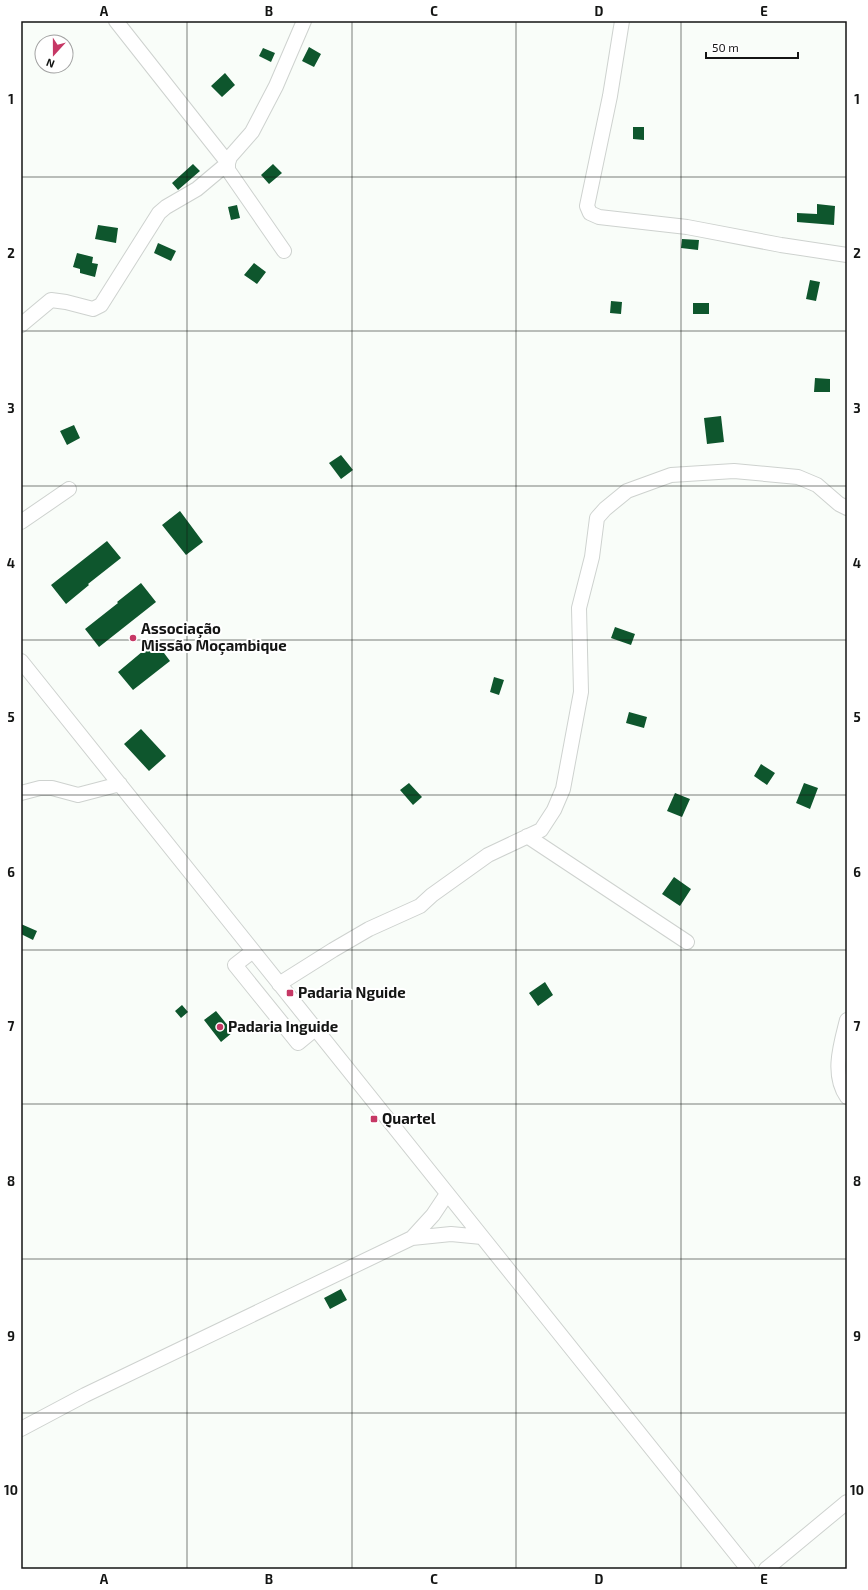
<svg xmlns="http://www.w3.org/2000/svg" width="868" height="1590" font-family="'Exo 2',sans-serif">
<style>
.building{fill:#0e562d}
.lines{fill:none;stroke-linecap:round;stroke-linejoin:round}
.minor-casing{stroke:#ced2cf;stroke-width:16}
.minor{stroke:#fff;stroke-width:14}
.grid{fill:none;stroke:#141514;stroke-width:1;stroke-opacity:0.55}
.poi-dot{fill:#c63865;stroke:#fff;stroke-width:1.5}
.labels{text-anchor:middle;stroke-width:4;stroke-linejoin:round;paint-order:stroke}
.poi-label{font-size:15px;font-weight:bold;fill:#141514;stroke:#fff;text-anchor:start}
.neatline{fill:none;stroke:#141514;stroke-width:1.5}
.grid-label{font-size:13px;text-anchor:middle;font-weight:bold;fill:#141514}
</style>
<rect width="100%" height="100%" fill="#f9fdf9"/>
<path class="building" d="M 309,47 L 321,54 L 314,67 L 302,61 Z
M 263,48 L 275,53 L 271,62 L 259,56 Z
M 225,73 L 235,85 L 222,97 L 211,86 Z
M 633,127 L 644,127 L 644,140 L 633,139 Z
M 193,164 L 200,171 L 178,190 L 172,183 Z
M 273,164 L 282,173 L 269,184 L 261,175 Z
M 817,204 L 835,206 L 834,225 L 797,222 L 797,213 L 817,214 Z
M 237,205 L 240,218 L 231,220 L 228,207 Z
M 98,225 L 118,228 L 116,243 L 95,239 Z
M 682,239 L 699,240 L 698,250 L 681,248 Z
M 158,243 L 176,251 L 171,261 L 154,253 Z
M 77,253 L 93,257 L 92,263 L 98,264 L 95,277 L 80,273 L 80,269 L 73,267 Z
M 254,263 L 266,272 L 257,284 L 244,275 Z
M 810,280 L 820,282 L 816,301 L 806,299 Z
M 611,301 L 622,302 L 621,314 L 610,313 Z
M 693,303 L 709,303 L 709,314 L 693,314 Z
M 815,378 L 830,379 L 830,392 L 814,392 Z
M 721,416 L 724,442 L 707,444 L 704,418 Z
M 74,425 L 80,438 L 67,445 L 60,431 Z
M 341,455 L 353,470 L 341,479 L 329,463 Z
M 180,511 L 203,542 L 186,555 L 162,525 Z
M 107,541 L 121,558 L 88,584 L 89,585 L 66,604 L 51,585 Z
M 141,583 L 156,602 L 99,647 L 85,629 L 118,603 L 117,602 Z
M 615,627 L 635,634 L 631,645 L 611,638 Z
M 155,641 L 170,661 L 133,690 L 118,672 Z
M 494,677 L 504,680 L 499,695 L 490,692 Z
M 629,712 L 647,717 L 644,728 L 626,723 Z
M 141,729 L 166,756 L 149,771 L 124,744 Z
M 761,764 L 775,773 L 767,785 L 754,776 Z
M 409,783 L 422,797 L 413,805 L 400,790 Z
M 804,783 L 818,788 L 810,809 L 796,803 Z
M 675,793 L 690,799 L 682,817 L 667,811 Z
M 674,877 L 691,889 L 680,906 L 662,894 Z
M 21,924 L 37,931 L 33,940 L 21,934 Z
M 545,982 L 553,995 L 538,1006 L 529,993 Z
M 182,1005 L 188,1012 L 181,1018 L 175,1011 Z
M 216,1011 L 233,1032 L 221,1042 L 204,1020 Z
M 341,1289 L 347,1300 L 330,1309 L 324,1298 Z"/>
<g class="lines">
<g class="minor-casing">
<path id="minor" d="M 622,21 L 610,96 L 587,206 L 590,213 L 599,217 L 687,227 L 781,245 L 847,255
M 284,251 L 228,170 L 228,163 L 230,157 L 252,132 L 276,86 L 304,21
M 21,325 L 51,300 L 66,302 L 93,309 L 101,305 L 159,213 L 166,207 L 197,189 L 228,163 L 116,21
M 21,522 L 69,489
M 21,661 L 748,1569
M 21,793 L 40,788 L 52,788 L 78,795 L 120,784
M 527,836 L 687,942
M 253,951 L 235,965 L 298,1043 L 315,1029
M 279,984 L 333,950 L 369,929 L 420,906 L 432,895 L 488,855 L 541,830 L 554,810 L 563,789 L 581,692 L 579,608 L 592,557 L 597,518 L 605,509 L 627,491 L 671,475 L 734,471 L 798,477 L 817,485 L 839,504 L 847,508
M 847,1020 C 841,1044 831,1074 847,1097
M 412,1238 L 433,1215 L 447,1194
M 21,1429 L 85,1395 L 412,1238 L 451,1234 L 482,1237
M 766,1569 L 847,1502"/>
</g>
<use href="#minor" class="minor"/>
</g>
<path class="grid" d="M 187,21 L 187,1569M 352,21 L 352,1569M 516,21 L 516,1569M 681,21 L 681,1569M 21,177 L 847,177M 21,331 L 847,331M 21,486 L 847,486M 21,640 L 847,640M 21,795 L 847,795M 21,950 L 847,950M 21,1104 L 847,1104M 21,1259 L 847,1259M 21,1413 L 847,1413"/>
<g class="poi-dot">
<circle cx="133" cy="638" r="4"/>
<rect x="286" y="989" width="8" height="8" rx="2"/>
<circle cx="220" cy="1027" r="4"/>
<rect x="370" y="1115" width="8" height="8" rx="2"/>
</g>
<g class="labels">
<g class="poi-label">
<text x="141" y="634">Associação<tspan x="141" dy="17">Missão Moçambique</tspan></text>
<text x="298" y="998">Padaria Nguide</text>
<text x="228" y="1032">Padaria Inguide</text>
<text x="382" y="1124">Quartel</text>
</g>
</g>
<rect width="868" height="1590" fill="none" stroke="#ffffff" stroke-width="44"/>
<g transform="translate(54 54) rotate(201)"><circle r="19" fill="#ffffff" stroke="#a1a1a1"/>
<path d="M0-3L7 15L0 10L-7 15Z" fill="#c63865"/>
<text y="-6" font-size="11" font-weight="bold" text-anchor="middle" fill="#141514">N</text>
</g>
<path d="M706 52v6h92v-6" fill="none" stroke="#141514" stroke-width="2"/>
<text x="712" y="52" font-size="12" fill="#141514" stroke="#ffffff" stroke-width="3" paint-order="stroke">50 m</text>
<rect x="22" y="22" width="824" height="1546" class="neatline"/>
<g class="grid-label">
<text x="104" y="16">A</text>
<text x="269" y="16">B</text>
<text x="434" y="16">C</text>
<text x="599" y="16">D</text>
<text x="764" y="16">E</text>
<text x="11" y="104">1</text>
<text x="857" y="104">1</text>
<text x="11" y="258">2</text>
<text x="857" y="258">2</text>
<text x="11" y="413">3</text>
<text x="857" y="413">3</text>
<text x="11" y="568">4</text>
<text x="857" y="568">4</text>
<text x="11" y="722">5</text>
<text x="857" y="722">5</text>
<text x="11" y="877">6</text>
<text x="857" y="877">6</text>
<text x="11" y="1031">7</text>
<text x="857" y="1031">7</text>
<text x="11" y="1186">8</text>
<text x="857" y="1186">8</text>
<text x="11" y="1341">9</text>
<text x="857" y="1341">9</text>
<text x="11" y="1495">10</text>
<text x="857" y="1495">10</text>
<text x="104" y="1584">A</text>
<text x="269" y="1584">B</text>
<text x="434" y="1584">C</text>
<text x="599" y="1584">D</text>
<text x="764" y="1584">E</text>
</g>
</svg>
